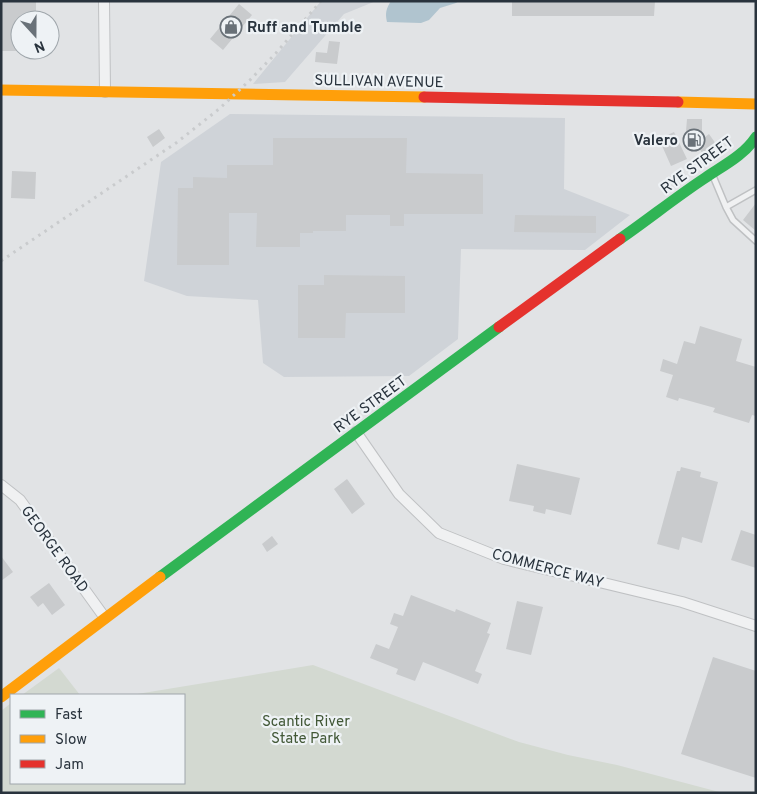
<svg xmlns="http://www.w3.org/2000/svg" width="757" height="794" font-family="Overpass,sans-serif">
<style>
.built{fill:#cfd3d8}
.green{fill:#d3d9d1}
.water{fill:#b0c4cf}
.building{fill:#c9cbcd}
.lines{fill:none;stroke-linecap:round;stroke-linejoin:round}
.lane-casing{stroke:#bfc1c3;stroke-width:8}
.street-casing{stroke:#bfc1c3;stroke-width:12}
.lane{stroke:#f0f1f2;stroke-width:5}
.street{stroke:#f0f1f2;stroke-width:10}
.fast{stroke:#30b455;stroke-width:11}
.slow{stroke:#ff9f0a;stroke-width:11}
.jam{stroke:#e5322d;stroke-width:11}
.rail{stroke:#c9cbcd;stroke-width:3;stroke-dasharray:2.5 5;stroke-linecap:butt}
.labels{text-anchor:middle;stroke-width:4.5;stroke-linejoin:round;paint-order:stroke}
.poi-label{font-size:15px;font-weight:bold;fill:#29333d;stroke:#eef2f5;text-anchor:start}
.street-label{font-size:15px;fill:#29333d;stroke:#eef2f5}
.park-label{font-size:15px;fill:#425837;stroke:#eef2f5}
</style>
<rect width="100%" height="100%" fill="#e1e3e5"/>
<path class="built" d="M 321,1 L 376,1 L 344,14 L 285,82 L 253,84 Z
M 230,114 L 565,118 L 564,189 L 630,215 L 585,250 L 461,249 L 458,339 L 409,376 L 284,377 L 263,363 L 258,300 L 187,296 L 144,281 L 161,162 Z"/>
<path class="green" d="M 313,665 L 519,742 L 568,755 L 617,765 L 723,793 L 1,793 L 1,711 L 11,703 L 11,783 L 184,783 L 184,695 L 131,695 Z
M 59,668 L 80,695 L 22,695 Z"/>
<path class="water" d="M 391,1 L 459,1 L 456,3 L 440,8 L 429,20 L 421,23 L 387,22 C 385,13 386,9 391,1 Z"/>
<path class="building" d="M 1,1 L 36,1 L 36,20 L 20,20 L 20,51 L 1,51 Z
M 512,1 L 655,1 L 654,16 L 512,16 Z
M 239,4 L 252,15 L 223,50 L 210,39 Z
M 329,41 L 340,42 L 337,64 L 315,62 L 316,52 L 327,53 Z
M 687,119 L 702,119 L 702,132 L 686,131 Z
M 159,129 L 165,138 L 153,147 L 147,137 Z
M 674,132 L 687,159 L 671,166 L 659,139 Z
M 709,134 L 716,144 L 703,154 L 696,144 Z
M 273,138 L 407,138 L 406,173 L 483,174 L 483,214 L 404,214 L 404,226 L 390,226 L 390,215 L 346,215 L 346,231 L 313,231 L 313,233 L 300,233 L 300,247 L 256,247 L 257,213 L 229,213 L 229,265 L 177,265 L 178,188 L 193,188 L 193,177 L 227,178 L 227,165 L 273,165 Z
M 12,171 L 36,172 L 35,199 L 11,198 Z
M 756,203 L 756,231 L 743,220 Z
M 515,215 L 596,216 L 596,233 L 514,232 Z
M 324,275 L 405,276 L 405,313 L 346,313 L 345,338 L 298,338 L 298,285 L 324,285 Z
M 700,326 L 742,339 L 736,361 L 756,367 L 756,416 L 752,415 L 749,423 L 713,412 L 715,408 L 679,398 L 678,401 L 666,397 L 673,375 L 660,371 L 663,359 L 677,364 L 684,341 L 695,344 Z
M 517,464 L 580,478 L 571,515 L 546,509 L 545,514 L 533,511 L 534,506 L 509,501 Z
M 681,467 L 701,472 L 700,477 L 718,482 L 702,543 L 682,537 L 679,550 L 657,544 L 677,471 L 680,471 Z
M 347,479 L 365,504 L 352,514 L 334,489 Z
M 741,530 L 756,535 L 756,568 L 731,560 Z
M 272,536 L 278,544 L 267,552 L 262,544 Z
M 1,556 L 13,572 L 1,581 Z
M 49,583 L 65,605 L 52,615 L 43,603 L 38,607 L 30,597 Z
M 411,595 L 455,612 L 456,609 L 491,623 L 487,633 L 490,634 L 475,671 L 482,674 L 478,684 L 423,662 L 415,681 L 396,674 L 398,669 L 370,658 L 376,644 L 389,649 L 398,627 L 390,624 L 394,613 L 403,616 Z
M 517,601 L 543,607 L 531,655 L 506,649 Z
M 713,657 L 756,671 L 756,778 L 681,754 Z"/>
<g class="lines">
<g class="lane-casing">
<path id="lane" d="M 713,176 L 726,207 L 756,190
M 726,207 L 733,220 L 756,241"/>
</g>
<g class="street-casing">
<path id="street" d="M 104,1 L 105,92
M 356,432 L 399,494 L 439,533 L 504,559 L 682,602 L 756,626
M 1,485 L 20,500 L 105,618"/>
</g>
<use href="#lane" class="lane"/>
<use href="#street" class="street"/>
<path class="fast" d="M 620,239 C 649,219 676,197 705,178 C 724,165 743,156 756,137
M 160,577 L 499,327"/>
<path class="slow" d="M 1,90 L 424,97
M 678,102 L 756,104
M 1,697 L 160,577"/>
<path class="jam" d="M 424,97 L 678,102
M 499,327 L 620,239"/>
<path class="rail" d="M 1,261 L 176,143 L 219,109 L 250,80 L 276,53 L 321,1"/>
</g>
<defs>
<g id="shop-ring" transform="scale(1.125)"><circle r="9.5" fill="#eef2f5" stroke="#697178" stroke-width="1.5"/><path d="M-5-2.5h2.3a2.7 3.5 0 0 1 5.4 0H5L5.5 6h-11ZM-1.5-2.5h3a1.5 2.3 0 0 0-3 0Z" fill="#697178"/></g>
<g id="fuel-ring" transform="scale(1.125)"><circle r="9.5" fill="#eef2f5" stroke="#697178" stroke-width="1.5"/><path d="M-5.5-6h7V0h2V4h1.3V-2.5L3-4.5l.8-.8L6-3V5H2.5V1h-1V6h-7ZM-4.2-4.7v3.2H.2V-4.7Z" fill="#697178"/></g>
</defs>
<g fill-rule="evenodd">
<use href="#shop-ring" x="231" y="27"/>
<use href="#fuel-ring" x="694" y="140"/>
</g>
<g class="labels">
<g class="poi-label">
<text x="247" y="32">Ruff and Tumble</text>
<text x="678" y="145" text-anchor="end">Valero</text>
</g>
<g class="street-label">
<text transform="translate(379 81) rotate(1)" y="5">SULLIVAN AVENUE</text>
<text transform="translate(697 165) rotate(-36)" y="5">RYE STREET</text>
<text transform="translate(370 404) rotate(-36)" y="5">RYE STREET</text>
<text transform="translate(55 549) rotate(54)" y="5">GEORGE ROAD</text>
<text transform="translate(548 568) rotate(15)" y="5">COMMERCE WAY</text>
</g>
<g class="park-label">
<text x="306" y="726">Scantic River<tspan x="306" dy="17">State Park</tspan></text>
</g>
</g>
<rect width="757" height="794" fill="none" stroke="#29333d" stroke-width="5"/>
<rect x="10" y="694" width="175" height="90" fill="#eef2f5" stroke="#9fa6ab"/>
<rect x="20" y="710" width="25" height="8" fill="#30b455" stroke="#9fa6ab"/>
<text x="55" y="719" font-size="15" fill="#29333d">Fast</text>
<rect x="20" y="735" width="25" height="8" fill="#ff9f0a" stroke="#9fa6ab"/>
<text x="55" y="744" font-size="15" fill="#29333d">Slow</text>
<rect x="20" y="760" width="25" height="8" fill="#e5322d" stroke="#9fa6ab"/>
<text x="55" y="769" font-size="15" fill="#29333d">Jam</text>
<g transform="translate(35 35) rotate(159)"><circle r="24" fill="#eef2f5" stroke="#9fa6ab"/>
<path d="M0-4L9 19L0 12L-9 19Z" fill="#697178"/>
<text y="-8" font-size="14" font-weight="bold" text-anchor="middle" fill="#29333d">N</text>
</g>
</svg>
